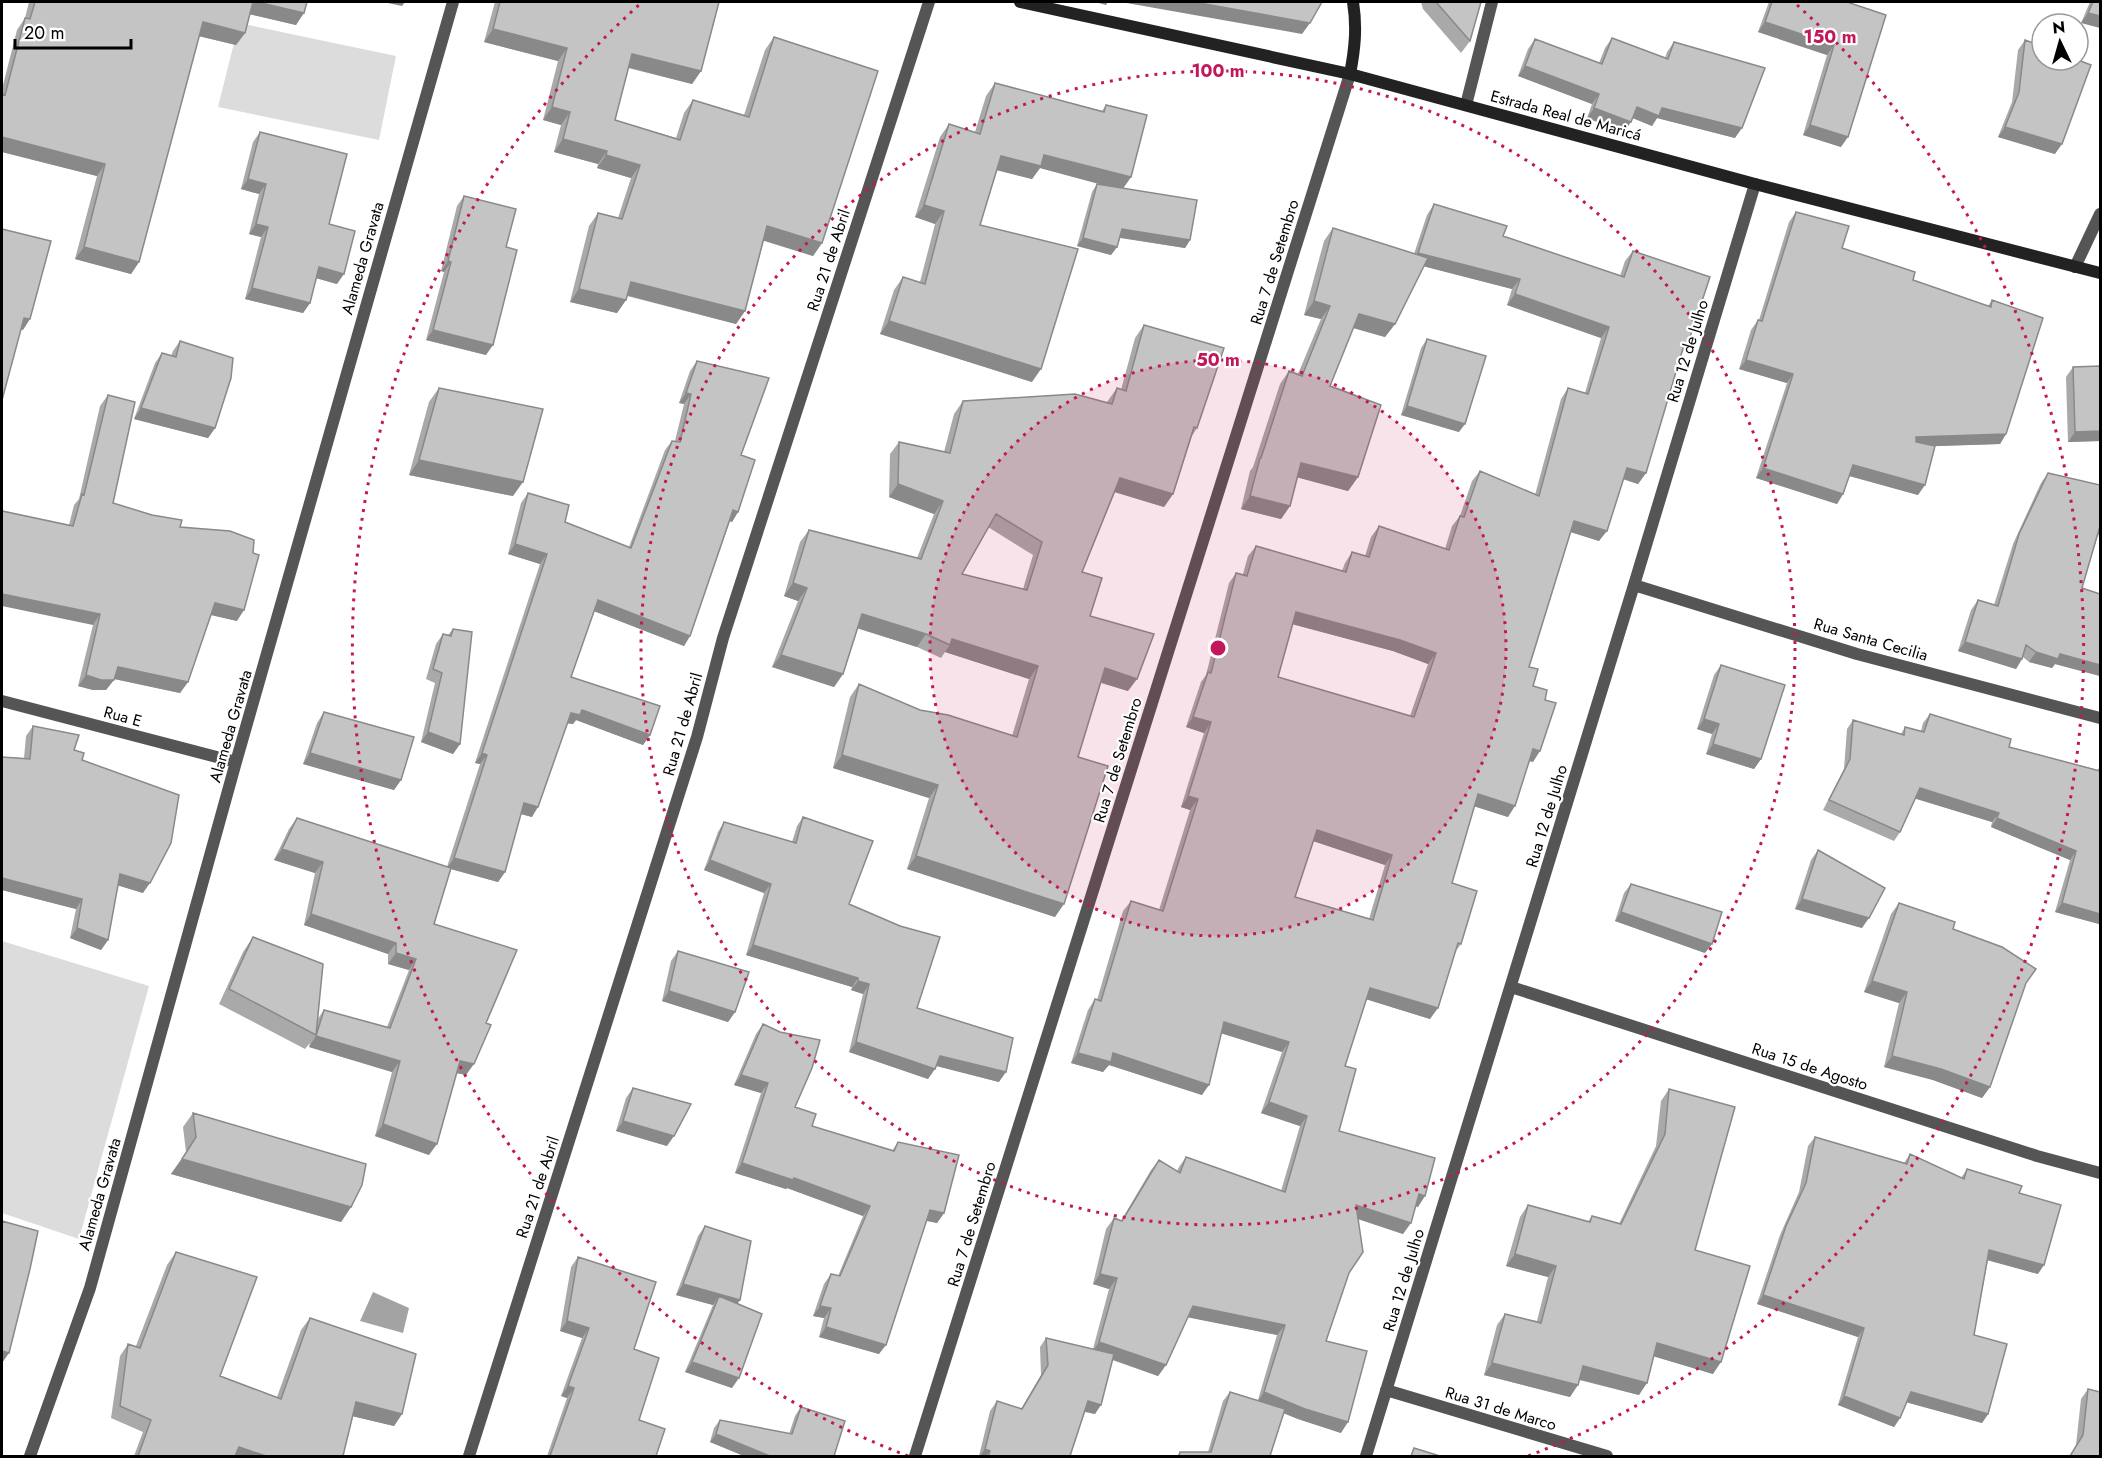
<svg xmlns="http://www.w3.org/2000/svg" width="2102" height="1458" font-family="Jost,sans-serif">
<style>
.green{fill:#dcdcdc}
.water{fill:#a3a3a3}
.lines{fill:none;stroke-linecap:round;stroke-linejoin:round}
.lane{stroke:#555;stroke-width:12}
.street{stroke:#555;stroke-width:12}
.secondary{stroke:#222;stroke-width:12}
.wall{fill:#a9a9a9;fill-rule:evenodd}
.shaded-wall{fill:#898989}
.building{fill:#c4c4c4;stroke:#898989;stroke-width:1.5;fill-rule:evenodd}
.ring{fill:none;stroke:#c2185b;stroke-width:3;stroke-dasharray:3 6}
.labels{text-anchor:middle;stroke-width:4.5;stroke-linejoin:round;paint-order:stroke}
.street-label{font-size:16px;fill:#000;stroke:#fff}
.centre{fill:#c2185b;stroke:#fff;stroke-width:3}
.ring-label{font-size:18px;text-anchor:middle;font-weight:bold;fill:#c2185b;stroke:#fff;stroke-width:4.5;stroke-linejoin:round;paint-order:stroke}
</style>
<rect width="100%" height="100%" fill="#fff"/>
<path class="green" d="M 239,23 L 396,56 L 379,140 L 218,107 Z
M 2,941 L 149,986 L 79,1239 L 2,1213 Z"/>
<path class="water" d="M 373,1292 L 409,1308 L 403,1333 L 360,1321 Z"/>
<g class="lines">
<path class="lane" d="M 2075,267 L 2100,214"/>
<path class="street" d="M 1466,105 L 1492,2
M 1634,585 L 1857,654 L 2100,718
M 2,701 L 236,762
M 1511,987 L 2037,1156 L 2100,1173
M 1386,1390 L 1607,1456
M 30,1456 L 90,1288 L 236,762 L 453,2
M 469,1456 L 697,737 L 723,638 L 929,2
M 915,1456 L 1350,74
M 1366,1456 L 1634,585 L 1755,184"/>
<path class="secondary" d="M 1020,2 L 1350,74 L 1755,184 L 2100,273
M 1350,74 C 1355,48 1357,27 1353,2"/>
</g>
<path class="wall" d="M 29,2 L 307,2 L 296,25 L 250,14 L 245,33 L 236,45 L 199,36 L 139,262 L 131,274 L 75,259 L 97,176 L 2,152 L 2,89 L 17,30 L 25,18 Z
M 495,2 L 719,2 L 701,71 L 692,84 L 628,68 L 615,120 L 676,138 L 684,113 L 693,100 L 744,115 L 765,50 L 774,37 L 822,243 L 813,256 L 764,240 L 745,311 L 736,324 L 627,296 L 626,300 L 617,313 L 570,302 L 589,226 L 598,213 L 618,218 L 631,178 L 597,168 L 598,164 L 554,152 L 561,125 L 543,120 L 558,61 L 484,42 Z
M 1421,2 L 1481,2 L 1470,41 L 1461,53 L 1423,9 Z
M 1769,2 L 1847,2 L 1841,147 L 1803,135 L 1827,55 L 1758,32 Z
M 2090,2 L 2100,2 L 2081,23 Z
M 1612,38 L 1665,58 L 1667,52 L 1674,42 L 1735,138 L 1657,118 L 1652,126 L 1633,118 L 1624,132 L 1587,118 L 1592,104 L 1518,76 L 1528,49 L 1535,39 L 1599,63 L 1605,48 Z
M 2025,40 L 2055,154 L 1998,137 L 2012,102 L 2018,50 Z
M 995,83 L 1102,111 L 1106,105 L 1131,177 L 1123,188 L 1190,240 L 1185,248 L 1120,238 L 1117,247 L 1111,255 L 1077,246 L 1092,192 L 1097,184 L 1099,184 L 1040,168 L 1032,179 L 997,170 L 980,225 L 1032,382 L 880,334 L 894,290 L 903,277 L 920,282 L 935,224 L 915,217 L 940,137 L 949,124 L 975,132 L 986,96 Z
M 260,132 L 329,224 L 337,284 L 316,278 L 310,303 L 303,313 L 245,299 L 261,237 L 249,234 L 259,194 L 241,189 L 253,142 Z
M 464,196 L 506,247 L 486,355 L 426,340 L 444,272 L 441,271 L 457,206 Z
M 1434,204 L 1503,236 L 1620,276 L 1625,261 L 1633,251 L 1687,346 L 1681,354 L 1646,473 L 1638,484 L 1623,479 L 1599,541 L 1571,532 L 1529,667 L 1533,686 L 1545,700 L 1533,762 L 1530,761 L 1508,817 L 1474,806 L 1452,883 L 1461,944 L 1455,952 L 1430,1019 L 1366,999 L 1345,1066 L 1339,1131 L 1418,1207 L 1415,1206 L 1403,1234 L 1358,1219 L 1349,1273 L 1326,1341 L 1341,1433 L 1298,1419 L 1283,1413 L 1270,1456 L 1177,1456 L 1180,1452 L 1208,1452 L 1223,1401 L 1230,1392 L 1258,1400 L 1277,1335 L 1188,1317 L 1166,1365 L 1158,1376 L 1112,1360 L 1095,1414 L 1085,1412 L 1070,1456 L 979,1456 L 990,1411 L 997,1401 L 1021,1409 L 1041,1375 L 1040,1347 L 1046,1338 L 1093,1349 L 1109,1289 L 1093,1284 L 1106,1229 L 1114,1218 L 1121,1221 L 1151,1170 L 1159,1160 L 1177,1171 L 1179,1167 L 1186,1157 L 1281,1191 L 1300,1126 L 1261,1113 L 1282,1052 L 1221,1033 L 1202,1095 L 1109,1065 L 1103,1072 L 1071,1063 L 1088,1010 L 1095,999 L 1097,1000 L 1123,911 L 1131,901 L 1159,910 L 1190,810 L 1181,807 L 1204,733 L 1186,727 L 1201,682 L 1206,675 L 1229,583 L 1236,573 L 1243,574 L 1248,556 L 1256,546 L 1342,571 L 1345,563 L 1352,552 L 1365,556 L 1371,537 L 1379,526 L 1445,549 L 1452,526 L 1460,516 L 1472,481 L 1480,471 L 1535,495 L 1561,399 L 1568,388 L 1585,393 L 1601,338 L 1507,305 L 1512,289 L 1423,266 L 1395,324 L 1385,337 L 1353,328 L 1330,386 L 1358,477 L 1348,491 L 1297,477 L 1290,506 L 1281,519 L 1241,509 L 1250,471 L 1253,467 L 1280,384 L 1289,371 L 1298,374 L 1321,319 L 1304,315 L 1324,241 L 1333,228 L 1414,254 L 1427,215 ZM 1292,624 L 1393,651 L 1428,664 L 1410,716 L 1278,677 ZM 1313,841 L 1385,865 L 1369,919 L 1295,897 Z
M 1796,212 L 1842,248 L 1913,280 L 1988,306 L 1992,300 L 2006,434 L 2000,444 L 1934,446 L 1918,495 L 1849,476 L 1843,494 L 1837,504 L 1756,478 L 1787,383 L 1739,369 L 1751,330 L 1758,320 L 1759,320 L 1789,222 Z
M 1144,325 L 1197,428 L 1192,436 L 1173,494 L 1164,507 L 1115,492 L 1082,572 L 1090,616 L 1128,691 L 1101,683 L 1078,757 L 1055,917 L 907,869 L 929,798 L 833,768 L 850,697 L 859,684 L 920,710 L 1012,736 L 1029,679 L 945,652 L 941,658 L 917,647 L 858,628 L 843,674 L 834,687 L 772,667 L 798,601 L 784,596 L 800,542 L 809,530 L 917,558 L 934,514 L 889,497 L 890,454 L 899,442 L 944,452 L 954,414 L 963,401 L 1107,402 L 1117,388 L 1121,390 L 1135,338 ZM 988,527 L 1033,555 L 1023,589 L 962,574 Z
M 1427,339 L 1459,432 L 1401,415 L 1421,348 Z
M 180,341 L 215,428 L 208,438 L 134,419 L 155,363 L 162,353 L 171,356 L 173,351 Z
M 697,361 L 741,455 L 738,512 L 732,522 L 730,521 L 690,636 L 684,646 L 594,611 L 571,677 L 650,735 L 643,745 L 576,720 L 573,724 L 567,723 L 532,817 L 521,814 L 505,872 L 498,882 L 451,869 L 434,924 L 486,1023 L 466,1075 L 456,1073 L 429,1155 L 375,1136 L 392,1072 L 309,1047 L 310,1043 L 305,1049 L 219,1004 L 243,952 L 253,937 L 317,1020 L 324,1010 L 387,1027 L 409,970 L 388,964 L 388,954 L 304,925 L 315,873 L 274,860 L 289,829 L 297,818 L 447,867 L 480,764 L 475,763 L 540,564 L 508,554 L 521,503 L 528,493 L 565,522 L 629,547 L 665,450 L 672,441 L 675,441 L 684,404 L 679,403 L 690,371 Z
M 2073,367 L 2100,441 L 2068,442 L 2066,377 Z
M 439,388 L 513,496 L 409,475 L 429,402 Z
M 108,395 L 113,503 L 180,527 L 237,621 L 211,615 L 188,682 L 180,693 L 114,679 L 106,690 L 93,690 L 78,686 L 93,625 L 69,525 L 74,505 L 79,499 L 100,406 Z
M 2048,473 L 2100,485 L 2100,536 L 2098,535 L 2082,588 L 2100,594 L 2100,676 L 2055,664 L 2052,668 L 2029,662 L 2023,657 L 2016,669 L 1958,651 L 1971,610 L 1978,600 L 1994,605 L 2013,544 L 2041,483 Z
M 453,629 L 460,744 L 453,754 L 421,742 L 435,683 L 426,679 L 436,644 L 443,634 L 448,635 Z
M 1721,665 L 1761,759 L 1754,769 L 1706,754 L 1712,734 L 1697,729 L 1714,675 Z
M 324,712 L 401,780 L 394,790 L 303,764 L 317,723 Z
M 1930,714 L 2009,747 L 2098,770 L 2100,764 L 2100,922 L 2099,924 L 2055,912 L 2070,860 L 1991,827 L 1992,822 L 1915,798 L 1900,832 L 1894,841 L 1823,810 L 1844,769 L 1847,729 L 1853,720 L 1901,734 L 1905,727 L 1921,731 L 1923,723 Z
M 33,726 L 74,750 L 82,760 L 143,893 L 118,885 L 108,940 L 101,950 L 70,938 L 76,909 L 2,890 L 2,757 L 24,758 L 26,736 Z
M 803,817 L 849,904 L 917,1008 L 999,1082 L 936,1066 L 928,1079 L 849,1052 L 863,994 L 851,990 L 852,987 L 746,955 L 764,893 L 704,870 L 718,832 L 724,822 L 792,842 L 797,826 Z
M 1818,850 L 1862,928 L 1795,909 L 1811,860 Z
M 1631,884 L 1705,953 L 1615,921 L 1624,893 Z
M 1899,903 L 1953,929 L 1990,1087 L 1982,1098 L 1933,1080 L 1884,1067 L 1899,1003 L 1864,992 L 1891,914 Z
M 678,951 L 735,1012 L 728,1022 L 662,1001 L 671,961 Z
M 763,1024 L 795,1107 L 812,1126 L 892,1151 L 898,1142 L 944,1213 L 937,1223 L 927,1221 L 879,1354 L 819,1337 L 824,1318 L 813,1316 L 824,1284 L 831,1274 L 838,1276 L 863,1216 L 787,1188 L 786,1189 L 735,1173 L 761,1093 L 734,1085 L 756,1034 Z
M 633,1088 L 667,1146 L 616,1131 L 626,1098 Z
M 1669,1089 L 1695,1250 L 1713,1374 L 1654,1356 L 1639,1395 L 1579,1380 L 1570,1397 L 1484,1375 L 1497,1325 L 1505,1314 L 1537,1321 L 1548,1277 L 1506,1266 L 1520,1217 L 1528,1205 L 1588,1222 L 1592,1216 L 1619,1224 L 1656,1146 L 1661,1101 Z
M 193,1113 L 351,1207 L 341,1222 L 171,1174 L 186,1152 L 183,1127 Z
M 1815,1137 L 1904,1163 L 1910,1154 L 1961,1178 L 1967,1169 L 2019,1193 L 2038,1274 L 1988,1260 L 1974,1335 L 1988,1414 L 1982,1423 L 1907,1402 L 1900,1418 L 1894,1427 L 1838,1405 L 1858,1337 L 1757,1304 L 1780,1235 L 1799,1192 L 1808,1146 Z
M 705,1226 L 740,1300 L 737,1304 L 732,1388 L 685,1372 L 713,1305 L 676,1295 L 698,1236 Z
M 176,1252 L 220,1376 L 277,1397 L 301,1330 L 310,1318 L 402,1414 L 394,1426 L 353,1416 L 343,1456 L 134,1456 L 143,1432 L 111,1418 L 120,1356 L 128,1344 L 136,1346 L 167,1265 Z
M 578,1257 L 634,1349 L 639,1420 L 656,1456 L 547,1456 L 567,1398 L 561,1396 L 582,1338 L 560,1331 L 571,1267 Z
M 2088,1389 L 2100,1456 L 2070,1456 L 2076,1445 L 2081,1399 Z
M 801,1407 L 834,1456 L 744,1456 L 710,1442 L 714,1428 L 720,1420 L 789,1434 L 795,1416 Z"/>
<path class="shaded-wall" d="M 252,2 L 257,2 L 304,13 L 296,25 L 244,13 Z
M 383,2 L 405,2 L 402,6 Z
M 1095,2 L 1108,2 L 1106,5 Z
M 1121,2 L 1194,2 L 1310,23 L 1302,34 Z
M 2088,13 L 2100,16 L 2100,28 L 2081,23 Z
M 203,22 L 245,33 L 236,45 L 194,35 Z
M 1765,22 L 1834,45 L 1827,55 L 1758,32 Z
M 493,29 L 567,48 L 558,61 L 484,42 Z
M 632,54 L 701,71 L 692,84 L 623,66 Z
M 1525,66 L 1599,94 L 1592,104 L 1518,76 Z
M 552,107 L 570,112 L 561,125 L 543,120 Z
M 1637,107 L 1662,108 L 1742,128 L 1735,138 L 1657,118 L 1652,126 L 1630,117 Z
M 1594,108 L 1631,122 L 1624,132 L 1587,118 Z
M 1810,125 L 1848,137 L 1841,147 L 1803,135 Z
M 2005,127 L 2062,144 L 2055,154 L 1998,137 Z
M 2,137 L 105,164 L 97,176 L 2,152 Z
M 563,139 L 607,151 L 598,164 L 554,152 Z
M 606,155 L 640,165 L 631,178 L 597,168 Z
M 1044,155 L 1131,177 L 1122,190 L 1040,168 L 1032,179 L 992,169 L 1001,156 Z
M 248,179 L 266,184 L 259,194 L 241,189 Z
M 924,205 L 944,211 L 935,224 L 915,217 Z
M 256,224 L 268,227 L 261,237 L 249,234 Z
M 767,226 L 822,243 L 813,256 L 758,239 Z
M 1122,229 L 1190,240 L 1185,248 L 1116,237 Z
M 1083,238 L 1117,247 L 1111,255 L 1077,246 Z
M 84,247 L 139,262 L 131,274 L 75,259 Z
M 1418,253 L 1520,279 L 1512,289 L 1411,263 Z
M 448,261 L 451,262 L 444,272 L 441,271 Z
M 319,267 L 344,274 L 337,284 L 312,277 Z
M 631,282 L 745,311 L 736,324 L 622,294 Z
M 252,288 L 310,303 L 303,313 L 245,299 Z
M 579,289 L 626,300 L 617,313 L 570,302 Z
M 1515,294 L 1609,327 L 1601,338 L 1507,305 Z
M 1314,301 L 1330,306 L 1321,319 L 1304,315 Z
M 1359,314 L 1395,324 L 1385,337 L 1350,327 Z
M 24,318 L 30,319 L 23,330 L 16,328 Z
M 889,321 L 1041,369 L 1032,382 L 880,334 Z
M 433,330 L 493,345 L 486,355 L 426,340 Z
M 1746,360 L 1793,374 L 1787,383 L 1739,369 Z
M 686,393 L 691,394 L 684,404 L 679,403 Z
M 1407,406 L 1465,424 L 1459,432 L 1401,415 Z
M 141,408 L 215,428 L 208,438 L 134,419 Z
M 2100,431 L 2100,441 L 2068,442 L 2075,432 Z
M 2006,434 L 2000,444 L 1910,447 L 1916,437 Z
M 419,460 L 523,482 L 513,496 L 409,475 Z
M 1301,463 L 1358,477 L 1348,491 L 1292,476 Z
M 1853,465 L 1925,485 L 1918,495 L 1846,475 Z
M 1627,468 L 1646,473 L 1638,484 L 1620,478 Z
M 1763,468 L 1843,494 L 1837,504 L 1756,478 Z
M 1120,478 L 1173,494 L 1164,507 L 1111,491 Z
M 898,484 L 943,501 L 934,514 L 889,497 Z
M 1250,496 L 1290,506 L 1281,519 L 1241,509 Z
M 733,510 L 738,512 L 732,522 L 727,520 Z
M 1574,521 L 1607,531 L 1599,541 L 1567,531 Z
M 515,544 L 547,554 L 540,564 L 508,554 Z
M 793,583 L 807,588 L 798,601 L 784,596 Z
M 2,594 L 100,614 L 93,625 L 2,606 Z
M 598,600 L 690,636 L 684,646 L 591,610 Z
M 215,603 L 244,610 L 237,621 L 207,614 Z
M 1296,612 L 1400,640 L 1436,653 L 1428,664 L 1393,651 L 1288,623 Z
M 862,614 L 926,634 L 917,647 L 853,627 Z
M 952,639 L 1038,666 L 1029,679 L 945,652 L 950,645 Z
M 1965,642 L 2022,659 L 2016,669 L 1958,651 Z
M 2036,652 L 2060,654 L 2100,665 L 2100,676 L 2055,664 L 2052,668 L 2029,662 Z
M 781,655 L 843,674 L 834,687 L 772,667 Z
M 118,667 L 188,682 L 180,693 L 110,678 Z
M 1105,668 L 1137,679 L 1128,691 L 1096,681 Z
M 86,675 L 114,680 L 106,690 L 93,690 L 78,686 Z
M 582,710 L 650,735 L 643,745 L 576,720 L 573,724 L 564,723 L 571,713 Z
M 1193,717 L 1211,722 L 1204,733 L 1186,727 Z
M 1704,719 L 1719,724 L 1712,734 L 1697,729 Z
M 428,732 L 460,744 L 453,754 L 421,742 Z
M 1713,744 L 1761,759 L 1754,769 L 1706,754 Z
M 1533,749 L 1540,751 L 1533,762 L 1526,760 Z
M 310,753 L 401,780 L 394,790 L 303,764 Z
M 482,753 L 487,755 L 480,764 L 475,763 Z
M 842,755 L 938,785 L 929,798 L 833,768 Z
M 1920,788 L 1999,813 L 1992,822 L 1913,798 Z
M 1478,794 L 1515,806 L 1508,817 L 1470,805 Z
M 1188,796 L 1198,799 L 1190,810 L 1181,807 Z
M 524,803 L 538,807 L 532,817 L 517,813 Z
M 1997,818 L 2076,851 L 2070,860 L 1991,827 Z
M 1317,830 L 1392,855 L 1385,865 L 1310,840 Z
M 282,849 L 323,862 L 315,873 L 274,860 Z
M 916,856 L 1064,904 L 1055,917 L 907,869 Z
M 454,858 L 505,872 L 498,882 L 447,868 Z
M 710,860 L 771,884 L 764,893 L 704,870 Z
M 120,874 L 150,883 L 143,893 L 113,884 Z
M 2,878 L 82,899 L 76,909 L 2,890 Z
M 1802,899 L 1869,918 L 1862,928 L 1795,909 Z
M 2062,903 L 2100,914 L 2100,922 L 2099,924 L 2055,912 Z
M 1621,912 L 1712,944 L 1705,953 L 1615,921 Z
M 311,914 L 396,943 L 388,954 L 304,925 Z
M 77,928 L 108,940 L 101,950 L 70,938 Z
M 753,945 L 858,978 L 852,987 L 746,955 Z
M 396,953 L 416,959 L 409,970 L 388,964 Z
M 858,981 L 869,984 L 863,994 L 851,990 Z
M 1872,981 L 1907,992 L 1899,1003 L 1864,992 Z
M 1370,988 L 1438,1008 L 1430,1019 L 1362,998 Z
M 669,991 L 735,1012 L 728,1022 L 662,1001 Z
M 1224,1022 L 1289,1042 L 1282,1052 L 1217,1032 Z
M 316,1036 L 400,1061 L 392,1072 L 309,1047 Z
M 856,1042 L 935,1069 L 928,1079 L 849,1052 Z
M 1078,1053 L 1113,1053 L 1209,1085 L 1202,1095 L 1109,1065 L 1103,1072 L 1071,1063 Z
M 940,1056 L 1006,1072 L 999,1082 L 933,1065 Z
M 1892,1056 L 1941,1069 L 1990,1087 L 1982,1098 L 1933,1080 L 1884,1067 Z
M 460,1061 L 474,1064 L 466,1075 L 452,1072 Z
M 741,1075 L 768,1083 L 761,1093 L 734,1085 Z
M 1269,1102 L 1307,1116 L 1300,1126 L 1261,1113 Z
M 623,1121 L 674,1136 L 667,1146 L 616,1131 Z
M 383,1124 L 437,1144 L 429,1155 L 375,1136 Z
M 182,1159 L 351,1207 L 341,1222 L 171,1174 Z
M 742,1163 L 794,1178 L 870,1206 L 863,1216 L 787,1188 L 786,1189 L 735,1173 Z
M 1419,1194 L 1425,1196 L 1418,1207 L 1411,1205 Z
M 1356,1205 L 1411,1223 L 1403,1234 L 1349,1216 Z
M 930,1210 L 944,1213 L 937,1223 L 923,1220 Z
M 1989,1250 L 2044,1265 L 2038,1274 L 1983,1259 Z
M 1515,1254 L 1556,1266 L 1548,1277 L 1506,1266 Z
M 1100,1274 L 1117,1278 L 1109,1289 L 1093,1284 Z
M 683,1284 L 740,1300 L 733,1310 L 719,1296 L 713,1305 L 676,1295 Z
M 1763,1295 L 1864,1328 L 1858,1337 L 1757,1304 Z
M 820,1306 L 831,1308 L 824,1318 L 813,1316 Z
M 1193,1306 L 1285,1325 L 1277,1335 L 1186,1317 Z
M 567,1321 L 589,1328 L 582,1338 L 560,1331 Z
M 826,1327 L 886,1345 L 879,1354 L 819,1337 Z
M 1099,1342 L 1166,1365 L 1158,1376 L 1092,1352 Z
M 1657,1343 L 1721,1362 L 1713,1374 L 1649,1355 Z
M 2,1351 L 9,1353 L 2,1363 Z
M 692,1362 L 739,1378 L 732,1388 L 685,1372 Z
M 1492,1363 L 1578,1385 L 1570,1397 L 1484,1375 Z
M 1583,1366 L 1647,1383 L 1639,1395 L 1574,1378 Z
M 568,1386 L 574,1388 L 567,1398 L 561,1396 Z
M 1264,1392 L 1348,1422 L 1341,1433 L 1298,1419 L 1257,1402 Z
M 1911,1392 L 1988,1414 L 1982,1423 L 1905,1402 Z
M 1844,1396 L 1900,1418 L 1894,1427 L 1838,1405 Z
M 1088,1401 L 1101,1405 L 1095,1414 L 1082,1411 Z
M 356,1402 L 402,1414 L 394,1426 L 347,1415 Z
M 716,1434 L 770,1456 L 744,1456 L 710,1442 Z
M 239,1447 L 266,1456 L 232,1456 Z
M 985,1449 L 990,1451 L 986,1456 L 980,1456 Z"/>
<path class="building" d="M 35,2 L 253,2 L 245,33 L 203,22 L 139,262 L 84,247 L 105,164 L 2,137 L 2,94 L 5,95 L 25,18 L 30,19 Z
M 257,2 L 307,2 L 304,13 Z
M 500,2 L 719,2 L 701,71 L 632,54 L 615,120 L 680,140 L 693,100 L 749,117 L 774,37 L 878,71 L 822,243 L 767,226 L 745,311 L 631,282 L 626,300 L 579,289 L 598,213 L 622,219 L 640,165 L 606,155 L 607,151 L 563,139 L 570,112 L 552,107 L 567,48 L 493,29 Z
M 1194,2 L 1322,2 L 1310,23 Z
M 1436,2 L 1481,2 L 1470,41 Z
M 1772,2 L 1847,2 L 1886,15 L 1848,137 L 1810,125 L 1834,45 L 1765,22 Z
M 2093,2 L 2100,2 L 2100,16 L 2088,13 Z
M 1612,38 L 1668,59 L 1674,42 L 1765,68 L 1742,128 L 1662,108 L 1659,116 L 1637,107 L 1631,122 L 1594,108 L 1599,94 L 1525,66 L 1535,39 L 1602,64 Z
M 2025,40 L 2042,46 L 2042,60 L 2078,60 L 2091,65 L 2062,144 L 2005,127 L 2019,92 Z
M 995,83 L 1104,112 L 1106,105 L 1147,115 L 1131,177 L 1044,155 L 1041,166 L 1001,156 L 980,225 L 1078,249 L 1041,369 L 889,321 L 903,277 L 925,284 L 944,211 L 924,205 L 949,124 L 980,134 Z
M 260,132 L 347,154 L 329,224 L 355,231 L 344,274 L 319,267 L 310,303 L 252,288 L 268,227 L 256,224 L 266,184 L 248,179 Z
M 1097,184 L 1197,200 L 1190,240 L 1122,229 L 1117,247 L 1083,238 Z
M 464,196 L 516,209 L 506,247 L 517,250 L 493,345 L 433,330 L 451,262 L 448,261 Z
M 1434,204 L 1507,226 L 1503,236 L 1624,277 L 1633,251 L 1710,277 L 1687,346 L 1684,345 L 1646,473 L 1627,468 L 1607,531 L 1574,521 L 1529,667 L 1538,669 L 1533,686 L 1547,690 L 1545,700 L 1556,703 L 1540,751 L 1533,749 L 1515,806 L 1478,794 L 1452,883 L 1477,891 L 1461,944 L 1458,943 L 1438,1008 L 1370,988 L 1345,1066 L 1356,1069 L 1339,1131 L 1435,1158 L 1425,1196 L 1419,1194 L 1411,1223 L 1356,1205 L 1363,1252 L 1349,1273 L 1326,1341 L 1367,1351 L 1348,1422 L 1305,1409 L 1264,1392 L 1285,1325 L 1193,1306 L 1166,1365 L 1099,1342 L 1117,1278 L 1100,1274 L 1114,1218 L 1122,1221 L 1159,1160 L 1180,1173 L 1186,1157 L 1285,1192 L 1307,1116 L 1269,1102 L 1289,1042 L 1224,1022 L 1209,1085 L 1113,1053 L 1111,1062 L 1078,1053 L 1095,999 L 1101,1001 L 1131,901 L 1163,911 L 1198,799 L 1188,796 L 1211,722 L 1193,717 L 1208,672 L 1211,673 L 1236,573 L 1247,576 L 1256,546 L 1346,572 L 1352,552 L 1369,557 L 1379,526 L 1449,550 L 1460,516 L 1464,517 L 1480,471 L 1539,496 L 1568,388 L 1588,394 L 1609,327 L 1515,294 L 1520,279 L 1418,253 ZM 1296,612 L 1400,640 L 1436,653 L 1414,717 L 1278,677 ZM 1317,830 L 1392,855 L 1373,920 L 1295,897 Z
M 1796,212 L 1849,226 L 1842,248 L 1915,272 L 1913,280 L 1991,307 L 1992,300 L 2043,318 L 2006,434 L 1916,437 L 1916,442 L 1935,446 L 1925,485 L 1853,465 L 1843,494 L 1763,468 L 1793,374 L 1746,360 L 1758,320 L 1762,321 Z
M 1333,228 L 1428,258 L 1395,324 L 1359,314 L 1330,386 L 1381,405 L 1358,477 L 1301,463 L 1290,506 L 1250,496 L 1260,458 L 1261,458 L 1289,371 L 1302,376 L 1330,306 L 1314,301 Z
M 2,229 L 51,241 L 30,319 L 24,318 L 2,400 Z
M 1144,325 L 1224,348 L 1197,428 L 1194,427 L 1173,494 L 1120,478 L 1082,572 L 1102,578 L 1090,616 L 1154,634 L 1137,679 L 1105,668 L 1078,757 L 1108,766 L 1064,904 L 916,856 L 938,785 L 842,755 L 859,684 L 920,710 L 948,715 L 1017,737 L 1038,666 L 952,639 L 950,645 L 926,634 L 862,614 L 843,674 L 781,655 L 807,588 L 793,583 L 809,530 L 921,559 L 943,501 L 898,484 L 899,442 L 950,453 L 963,401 L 1075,394 L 1112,404 L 1117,388 L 1126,391 ZM 996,514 L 1042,542 L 1027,590 L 962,574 Z
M 1427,339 L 1486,356 L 1465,424 L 1407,406 Z
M 180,341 L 233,358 L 231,378 L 215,428 L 141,408 L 162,353 L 176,357 Z
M 697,361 L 769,378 L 741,455 L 755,460 L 738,512 L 733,510 L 690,636 L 598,600 L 571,677 L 660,706 L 650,735 L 582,710 L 580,715 L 571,713 L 538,807 L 524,803 L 505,872 L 454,858 L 487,755 L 482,753 L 547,554 L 515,544 L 528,493 L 569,505 L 565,522 L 631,548 L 672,441 L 680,442 L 691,394 L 686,393 Z
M 2100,366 L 2100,431 L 2075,432 L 2073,367 Z
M 439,388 L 543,409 L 523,482 L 419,460 Z
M 108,395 L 135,402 L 113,503 L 152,515 L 182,520 L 180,527 L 230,531 L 254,540 L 253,553 L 259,555 L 244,610 L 215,603 L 188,682 L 118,667 L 114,680 L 101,680 L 86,675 L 100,614 L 2,594 L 2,511 L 73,526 L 82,494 L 84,495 Z
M 2048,473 L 2100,485 L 2100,526 L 2082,588 L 2100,594 L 2100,665 L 2060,654 L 2058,659 L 2036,652 L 2026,645 L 2022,659 L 1965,642 L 1978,600 L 1998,606 L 2019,534 Z
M 453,629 L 472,632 L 460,744 L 428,732 L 442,673 L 433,669 L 443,634 L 451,636 Z
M 1721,665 L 1785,685 L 1761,759 L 1713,744 L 1719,724 L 1704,719 Z
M 324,712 L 414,737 L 401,780 L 310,753 Z
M 1930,714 L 2011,739 L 2009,747 L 2100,771 L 2100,914 L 2062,903 L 2076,851 L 1997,818 L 1999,813 L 1920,788 L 1900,832 L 1829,800 L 1850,759 L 1853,720 L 1904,735 L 1905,727 L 1924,732 Z
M 33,726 L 79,735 L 74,750 L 84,753 L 82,760 L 179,795 L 171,843 L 150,883 L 120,874 L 108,940 L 77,928 L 82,899 L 2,878 L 2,757 L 30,759 Z
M 803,817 L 873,841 L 849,904 L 900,926 L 940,937 L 917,1008 L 1013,1038 L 1006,1072 L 940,1056 L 935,1069 L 856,1042 L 869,984 L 858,981 L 858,978 L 753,945 L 771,884 L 710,860 L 724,822 L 796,843 Z
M 297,818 L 451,868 L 434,924 L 517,950 L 486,1023 L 491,1025 L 474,1064 L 460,1061 L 437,1144 L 383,1124 L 400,1061 L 316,1036 L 324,1010 L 390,1028 L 416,959 L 396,953 L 396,943 L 311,914 L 323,862 L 282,849 Z
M 1818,850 L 1885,888 L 1869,918 L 1802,899 Z
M 1631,884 L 1722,912 L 1712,944 L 1621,912 Z
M 1899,903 L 1955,922 L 1953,929 L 2002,947 L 2036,969 L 2026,983 L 1990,1087 L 1941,1069 L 1892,1056 L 1907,992 L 1872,981 Z
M 253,937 L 323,964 L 316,1035 L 229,989 Z
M 678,951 L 749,972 L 735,1012 L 669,991 Z
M 763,1024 L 780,1032 L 820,1040 L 812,1068 L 795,1107 L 816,1114 L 812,1126 L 894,1151 L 898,1142 L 959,1155 L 944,1213 L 930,1210 L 886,1345 L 826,1327 L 831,1308 L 820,1306 L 831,1274 L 840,1276 L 870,1206 L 794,1178 L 793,1180 L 742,1163 L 768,1083 L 741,1075 Z
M 633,1088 L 691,1104 L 674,1136 L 623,1121 Z
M 1669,1089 L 1735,1107 L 1695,1250 L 1750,1266 L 1721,1362 L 1657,1343 L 1647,1383 L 1583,1366 L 1578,1385 L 1492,1363 L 1505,1314 L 1541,1323 L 1556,1266 L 1515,1254 L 1528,1205 L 1590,1222 L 1592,1216 L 1621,1224 L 1665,1134 Z
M 193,1113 L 366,1164 L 362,1185 L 351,1207 L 182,1159 L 196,1137 Z
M 1815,1137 L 1907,1164 L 1910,1154 L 1964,1179 L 1967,1169 L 2022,1186 L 2019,1193 L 2061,1205 L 2044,1265 L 1989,1250 L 1974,1335 L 2007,1344 L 1988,1414 L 1911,1392 L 1900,1418 L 1844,1396 L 1864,1328 L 1763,1295 L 1786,1226 L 1806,1183 Z
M 2,1221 L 38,1231 L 30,1269 L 9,1353 L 2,1351 Z
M 705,1226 L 751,1241 L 740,1300 L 683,1284 Z
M 176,1252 L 257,1277 L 220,1376 L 281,1399 L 310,1318 L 416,1354 L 402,1414 L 356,1402 L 343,1456 L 266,1456 L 239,1447 L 235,1456 L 138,1456 L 151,1420 L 120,1406 L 128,1344 L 140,1348 Z
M 578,1257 L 656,1282 L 634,1349 L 659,1358 L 639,1420 L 665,1429 L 656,1456 L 550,1456 L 574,1388 L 568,1386 L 589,1328 L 567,1321 Z
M 719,1296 L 762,1314 L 739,1378 L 692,1362 Z
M 1046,1338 L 1114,1354 L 1101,1405 L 1088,1401 L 1070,1456 L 988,1456 L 990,1451 L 985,1449 L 997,1401 L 1022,1409 L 1048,1365 Z
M 2088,1389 L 2100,1392 L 2100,1456 L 2070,1456 L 2083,1435 Z
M 1230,1392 L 1285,1409 L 1270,1456 L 1179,1456 L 1180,1452 L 1211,1452 Z
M 801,1407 L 845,1421 L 834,1456 L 770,1456 L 716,1434 L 720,1420 L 792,1434 Z
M 1414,1448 L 1440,1456 L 1411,1456 Z"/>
<circle cx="1218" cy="648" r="288" fill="#c2185b" fill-opacity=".12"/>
<g class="ring">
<circle cx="1218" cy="648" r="288"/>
<circle cx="1218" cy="648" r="577"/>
<path d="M908 1456A865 865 0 0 1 639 5M1797 5A865 865 0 0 1 1528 1456"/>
</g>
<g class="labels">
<g class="street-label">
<text transform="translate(1566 115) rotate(15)" y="6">Estrada Real de Maricá</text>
<text transform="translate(362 258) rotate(-74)" y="6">Alameda Gravata</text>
<text transform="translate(828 260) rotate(-72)" y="6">Rua 21 de Abril</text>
<text transform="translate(1274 262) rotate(-73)" y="6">Rua 7 de Setembro</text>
<text transform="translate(1687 351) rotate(-73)" y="6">Rua 12 de Julho</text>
<text transform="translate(1871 639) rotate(16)" y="6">Rua Santa Cecilia</text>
<text transform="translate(123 716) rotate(15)" y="6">Rua E</text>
<text transform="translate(682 724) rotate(-74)" y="6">Rua 21 de Abril</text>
<text transform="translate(230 726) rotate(-74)" y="6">Alameda Gravata</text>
<text transform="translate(1117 760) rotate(-73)" y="6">Rua 7 de Setembro</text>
<text transform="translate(1546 816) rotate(-73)" y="6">Rua 12 de Julho</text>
<text transform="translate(1810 1066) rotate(18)" y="6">Rua 15 de Agosto</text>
<text transform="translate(537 1187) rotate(-72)" y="6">Rua 21 de Abril</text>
<text transform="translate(99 1194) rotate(-74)" y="6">Alameda Gravata</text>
<text transform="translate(971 1224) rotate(-73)" y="6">Rua 7 de Setembro</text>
<text transform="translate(1403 1280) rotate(-73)" y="6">Rua 12 de Julho</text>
<text transform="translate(1501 1408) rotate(17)" y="6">Rua 31 de Marco</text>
</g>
</g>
<circle cx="1218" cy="648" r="9" class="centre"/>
<g class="ring-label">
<text x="1830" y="43">150 m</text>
<text x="1218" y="77">100 m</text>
<text x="1218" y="366">50 m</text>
</g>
<rect width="2102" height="1458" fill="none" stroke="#000000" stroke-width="6"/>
<g transform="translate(2060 42) rotate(355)"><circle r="28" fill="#ffffff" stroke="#999999" stroke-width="1.5"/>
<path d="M0-4.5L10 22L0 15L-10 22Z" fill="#000000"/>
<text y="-9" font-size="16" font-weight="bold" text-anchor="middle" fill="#000000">N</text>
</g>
<path d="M15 39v9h116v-9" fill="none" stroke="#000000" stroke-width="3"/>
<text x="24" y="39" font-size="18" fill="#000000" stroke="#ffffff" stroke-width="4.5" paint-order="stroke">20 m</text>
</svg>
